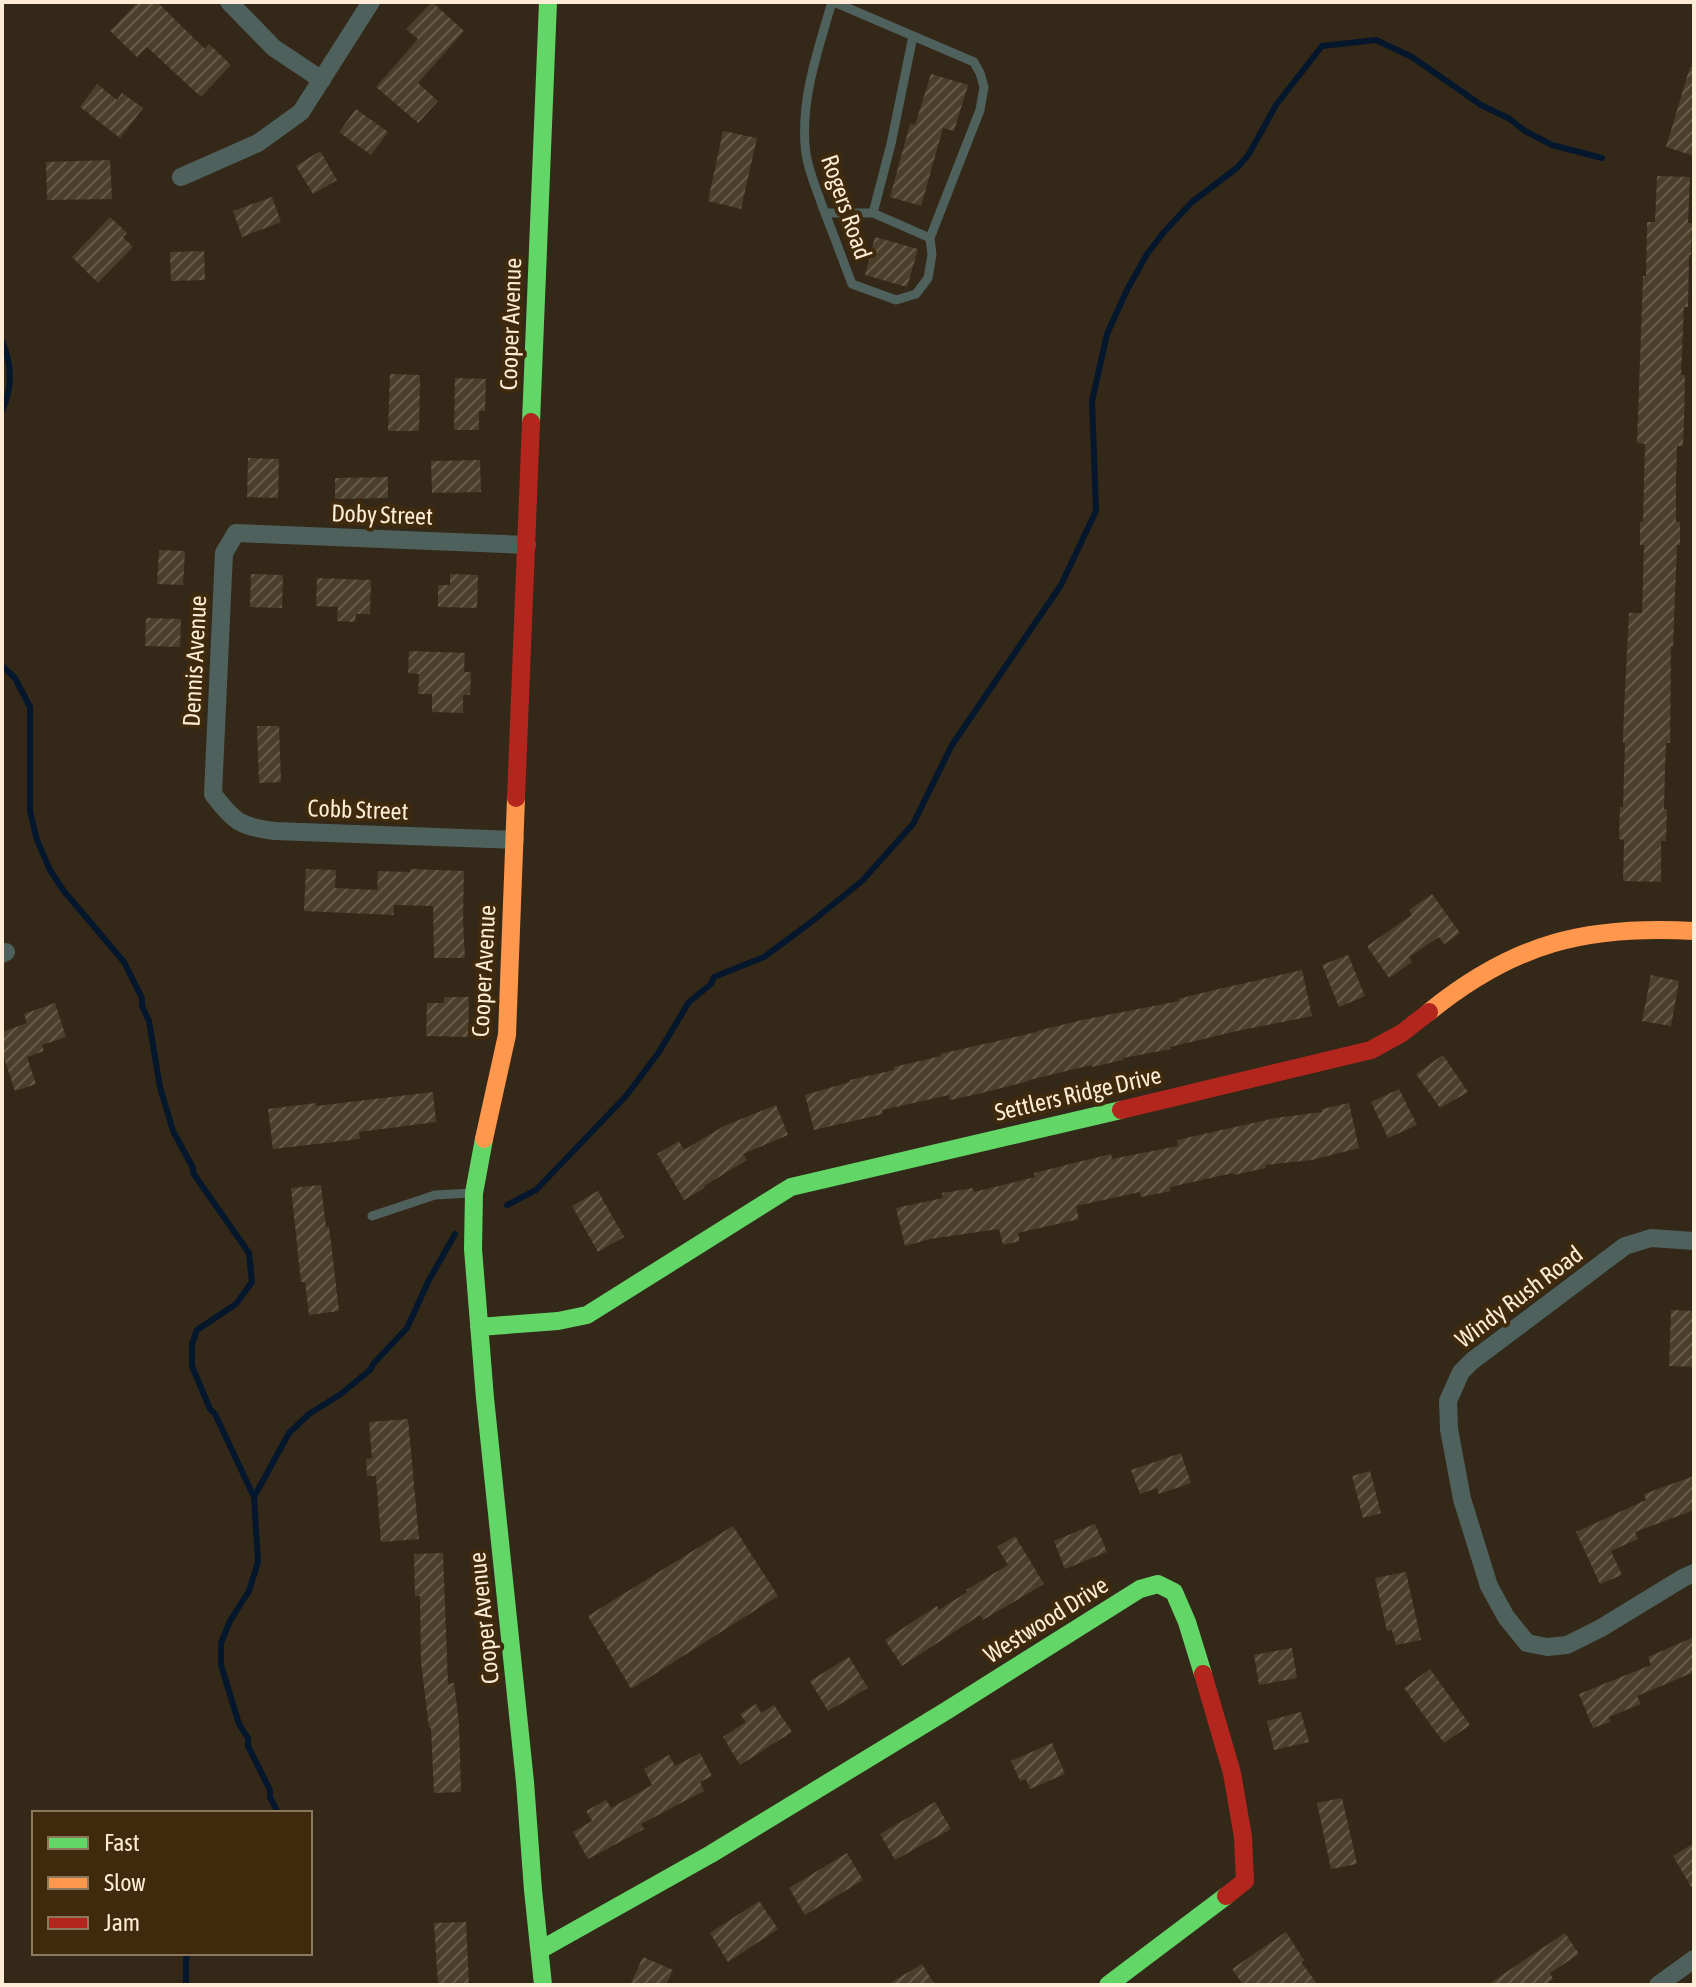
<svg xmlns="http://www.w3.org/2000/svg" width="1696" height="1987" font-family="'Asap Condensed',sans-serif">
<style>
.lines{fill:none;stroke-linecap:round;stroke-linejoin:round}
.stream{stroke:#05172c;stroke-width:6}
.building{fill:url(#building-hatch)}
.lane{stroke:#4e615d;stroke-width:9}
.street{stroke:#4e615d;stroke-width:18}
.fast{stroke:#63d668;stroke-width:18}
.slow{stroke:#ff974d;stroke-width:18}
.jam{stroke:#b3261e;stroke-width:18}
.labels{text-anchor:middle;stroke-width:8;stroke-linejoin:round;paint-order:stroke}
.street-label{font-size:24px;fill:#ffecd6;stroke:#3f2a0d}
</style>
<defs>
<pattern id="building-hatch" width="6" height="6" patternUnits="userSpaceOnUse" patternTransform="scale(2)"><rect width="6" height="6" fill="#4b3e2a"/><path d="M-1 1l2-2M0 6l6-6M5 7l2-2" fill="none" stroke="#665a48"/></pattern>
</defs>
<rect width="100%" height="100%" fill="#342818"/>
<g class="lines">
<path class="stream" d="M 2,341 C 12,364 13,387 2,411
M 2,666 L 15,678 L 30,707 L 30,811 L 37,840 L 50,870 L 63,890 L 124,962 L 142,998 L 142,1006 L 149,1021 L 160,1087 L 173,1131 L 193,1168 L 193,1173 L 249,1253 L 252,1282 L 236,1304 L 197,1330 L 192,1344 L 192,1366 L 210,1409 L 215,1414 L 254,1497 L 258,1562 L 249,1591 L 230,1621 L 221,1643 L 221,1665 L 239,1724 L 248,1738 L 248,1746 L 270,1790 L 270,1797 L 278,1813
M 507,1205 L 536,1190 L 626,1096 L 659,1052 L 689,1002 L 711,984 L 714,977 L 764,957 L 810,923 L 862,881 L 913,824 L 952,745 L 1061,585 L 1096,511 L 1092,401 L 1107,334 L 1127,290 L 1147,254 L 1164,232 L 1192,202 L 1238,167 L 1249,154 L 1276,105 L 1322,46 L 1376,40 L 1412,57 L 1481,105 L 1510,119 L 1525,131 L 1552,145 L 1602,158
M 254,1497 L 289,1433 L 309,1414 L 341,1394 L 370,1370 L 374,1363 L 407,1328 L 429,1280 L 455,1234
M 186,1985 L 186,1959 L 188,1953"/>
</g>
<path class="building" d="M 138,2 L 157,2 L 205,49 L 209,44 L 231,65 L 201,97 L 147,47 L 137,57 L 110,31 Z
M 432,2 L 464,31 L 418,83 L 438,101 L 418,123 L 376,87 L 418,39 L 406,29 Z
M 1690,67 L 1694,67 L 1694,156 L 1666,147 Z
M 931,74 L 968,85 L 954,131 L 943,128 L 921,206 L 890,197 L 910,124 L 915,125 Z
M 97,84 L 117,100 L 122,93 L 143,108 L 120,138 L 80,107 Z
M 356,109 L 388,132 L 371,155 L 339,132 Z
M 723,131 L 757,138 L 741,209 L 708,201 Z
M 320,151 L 337,180 L 313,194 L 296,166 Z
M 110,160 L 112,199 L 47,200 L 46,162 Z
M 1657,176 L 1690,177 L 1688,223 L 1692,223 L 1691,255 L 1689,255 L 1688,307 L 1684,307 L 1681,375 L 1685,375 L 1684,421 L 1683,446 L 1677,446 L 1676,478 L 1676,522 L 1680,522 L 1680,545 L 1677,545 L 1673,647 L 1671,646 L 1670,743 L 1666,743 L 1665,769 L 1664,809 L 1667,809 L 1666,841 L 1661,841 L 1661,882 L 1623,881 L 1624,840 L 1619,839 L 1620,807 L 1623,807 L 1625,743 L 1623,743 L 1624,710 L 1629,613 L 1642,613 L 1644,545 L 1640,545 L 1640,522 L 1643,522 L 1645,444 L 1637,443 L 1643,276 L 1646,276 L 1647,222 L 1655,222 Z
M 272,197 L 281,222 L 242,237 L 233,211 Z
M 110,217 L 127,233 L 123,237 L 133,247 L 98,283 L 72,257 Z
M 875,237 L 918,249 L 907,287 L 865,275 Z
M 204,251 L 205,280 L 171,281 L 170,252 Z
M 390,374 L 420,375 L 419,431 L 388,431 Z
M 455,378 L 486,379 L 485,411 L 479,411 L 479,430 L 454,430 Z
M 248,458 L 279,459 L 278,498 L 247,497 Z
M 480,460 L 481,492 L 432,493 L 431,461 Z
M 388,477 L 388,498 L 335,499 L 335,478 Z
M 159,550 L 185,551 L 183,585 L 157,584 Z
M 251,574 L 283,575 L 282,608 L 250,607 Z
M 450,574 L 478,575 L 477,608 L 438,607 L 438,585 L 450,585 Z
M 317,578 L 371,580 L 370,614 L 356,614 L 355,622 L 337,621 L 338,607 L 316,606 Z
M 146,618 L 181,619 L 180,647 L 145,646 Z
M 409,651 L 465,653 L 464,672 L 471,672 L 470,695 L 463,695 L 463,713 L 432,712 L 432,694 L 418,694 L 419,674 L 408,673 Z
M 257,726 L 279,726 L 281,782 L 259,783 Z
M 306,869 L 336,870 L 335,888 L 377,890 L 378,871 L 410,872 L 410,869 L 464,871 L 463,921 L 465,958 L 434,958 L 433,906 L 394,905 L 394,915 L 304,911 Z
M 1432,894 L 1460,933 L 1444,944 L 1439,937 L 1409,957 L 1412,962 L 1389,978 L 1367,946 L 1412,915 L 1409,910 Z
M 1348,955 L 1365,996 L 1339,1007 L 1322,965 Z
M 1302,970 L 1312,1016 L 1237,1031 L 1170,1047 L 1171,1049 L 1123,1058 L 1123,1060 L 1092,1067 L 1091,1065 L 1029,1080 L 1029,1081 L 982,1093 L 950,1100 L 949,1095 L 882,1110 L 883,1114 L 814,1130 L 805,1095 L 850,1082 L 850,1080 L 894,1070 L 894,1067 L 941,1056 L 940,1054 L 1037,1032 L 1037,1031 L 1082,1020 L 1179,1001 L 1178,999 L 1206,992 Z
M 1651,975 L 1679,981 L 1671,1026 L 1642,1021 Z
M 444,997 L 469,997 L 468,1037 L 426,1036 L 427,1003 L 444,1003 Z
M 55,1003 L 66,1037 L 42,1045 L 44,1051 L 27,1057 L 36,1084 L 15,1091 L 2,1052 L 2,1032 L 27,1023 L 24,1014 Z
M 1443,1055 L 1468,1092 L 1440,1108 L 1416,1074 Z
M 1399,1089 L 1417,1125 L 1388,1138 L 1371,1102 Z
M 433,1092 L 436,1122 L 359,1132 L 360,1139 L 273,1149 L 268,1109 L 316,1103 L 316,1106 Z
M 1349,1103 L 1359,1148 L 1312,1160 L 1265,1165 L 1266,1168 L 1234,1175 L 1233,1173 L 1170,1187 L 1171,1191 L 1141,1197 L 1140,1192 L 1076,1206 L 1079,1219 L 1018,1233 L 1020,1241 L 1003,1245 L 999,1229 L 930,1239 L 905,1246 L 896,1208 L 943,1198 L 942,1193 L 973,1188 L 974,1192 L 1035,1177 L 1034,1173 L 1086,1160 L 1111,1154 L 1112,1159 L 1178,1146 L 1177,1140 L 1275,1118 L 1322,1112 L 1322,1109 Z
M 776,1105 L 788,1135 L 743,1154 L 747,1160 L 704,1186 L 705,1188 L 684,1200 L 657,1154 L 679,1141 L 684,1150 L 724,1126 Z
M 321,1185 L 326,1227 L 329,1226 L 339,1311 L 309,1315 L 305,1282 L 301,1282 L 291,1188 Z
M 598,1191 L 624,1237 L 598,1252 L 572,1206 Z
M 1671,1310 L 1694,1311 L 1693,1367 L 1669,1366 Z
M 408,1419 L 419,1539 L 381,1542 L 376,1476 L 367,1476 L 366,1459 L 372,1458 L 369,1422 Z
M 1181,1453 L 1191,1483 L 1159,1494 L 1157,1488 L 1140,1494 L 1131,1470 Z
M 1370,1471 L 1381,1513 L 1363,1518 L 1352,1476 Z
M 1694,1476 L 1694,1510 L 1635,1532 L 1638,1539 L 1611,1551 L 1622,1575 L 1600,1584 L 1576,1532 L 1646,1500 L 1644,1494 Z
M 1095,1524 L 1107,1552 L 1065,1569 L 1054,1541 Z
M 733,1526 L 778,1596 L 631,1689 L 588,1616 Z
M 1015,1536 L 1044,1584 L 983,1620 L 980,1615 L 902,1666 L 885,1640 L 937,1606 L 939,1610 L 967,1592 L 966,1590 L 1008,1565 L 997,1547 Z
M 443,1553 L 448,1684 L 454,1683 L 459,1723 L 461,1792 L 434,1793 L 431,1728 L 429,1728 L 421,1662 L 420,1596 L 415,1596 L 414,1554 Z
M 1406,1572 L 1421,1640 L 1396,1645 L 1392,1630 L 1387,1631 L 1375,1578 Z
M 1694,1637 L 1694,1672 L 1637,1696 L 1641,1704 L 1609,1717 L 1610,1722 L 1593,1728 L 1579,1694 L 1651,1665 L 1648,1657 Z
M 1292,1648 L 1297,1678 L 1259,1685 L 1254,1655 Z
M 849,1657 L 868,1688 L 828,1711 L 810,1681 Z
M 1430,1669 L 1470,1725 L 1444,1743 L 1404,1688 Z
M 756,1704 L 761,1713 L 774,1705 L 792,1732 L 740,1765 L 723,1737 L 746,1722 L 740,1714 Z
M 1301,1712 L 1309,1742 L 1274,1750 L 1267,1721 Z
M 1052,1743 L 1065,1774 L 1030,1789 L 1026,1779 L 1020,1781 L 1011,1761 Z
M 700,1753 L 712,1776 L 700,1782 L 704,1791 L 641,1824 L 644,1829 L 588,1859 L 573,1832 L 592,1821 L 586,1811 L 606,1800 L 611,1808 L 652,1785 L 644,1769 L 669,1755 L 675,1766 Z
M 1342,1798 L 1357,1864 L 1331,1869 L 1317,1803 Z
M 935,1802 L 951,1829 L 895,1860 L 880,1834 Z
M 1694,1843 L 1694,1892 L 1673,1856 Z
M 847,1853 L 863,1880 L 805,1915 L 789,1888 Z
M 759,1901 L 778,1929 L 728,1962 L 710,1933 Z
M 466,1922 L 469,1985 L 438,1985 L 434,1923 Z
M 1286,1932 L 1304,1960 L 1301,1962 L 1318,1985 L 1243,1985 L 1232,1969 Z
M 1565,1933 L 1579,1954 L 1550,1973 L 1553,1979 L 1545,1985 L 1487,1985 Z
M 643,1957 L 673,1970 L 666,1985 L 630,1985 Z
M 922,1964 L 935,1985 L 887,1985 Z"/>
<g class="lines">
<path class="lane" d="M 834,2 L 974,62 L 980,73 L 984,87 L 980,110 L 930,238
M 825,213 L 873,213 L 930,238 L 932,255 L 928,278 L 916,294 L 896,300 L 852,284 C 842,258 833,233 823,208 C 817,190 809,173 806,154 C 799,103 818,50 832,2
M 873,213 L 891,144 L 913,36
M 372,1216 L 435,1195 L 471,1193"/>
<path class="street" d="M 229,2 L 274,48 L 322,80
M 181,177 L 258,143 L 301,112 L 371,2
M 515,840 L 275,831 C 241,827 234,822 213,794 L 224,553 L 236,533 L 527,545
M 2,954 L 6,952
M 1694,1241 L 1651,1238 L 1625,1246 L 1472,1361 L 1461,1372 L 1448,1401 L 1449,1429 L 1462,1499 L 1489,1586 L 1506,1617 L 1527,1643 L 1547,1647 L 1567,1645 L 1601,1628 L 1683,1578 L 1694,1573
M 1658,1985 L 1694,1959"/>
<path class="fast" d="M 531,422 L 548,2
M 484,1139 L 474,1193 L 473,1249 L 485,1398 L 525,1782 L 533,1890 L 543,1985
M 479,1327 L 558,1321 L 587,1315 L 791,1187 L 1121,1110
M 540,1950 L 711,1854 L 946,1711 L 1140,1589 L 1158,1584 L 1174,1592 L 1187,1622 L 1203,1674
M 1108,1985 L 1226,1896"/>
<path class="slow" d="M 1429,1012 C 1514,943 1586,925 1694,931
M 484,1139 L 507,1035 L 516,798"/>
<path class="jam" d="M 516,798 L 531,422
M 1121,1110 L 1371,1050 L 1402,1033 L 1429,1012
M 1203,1674 L 1232,1773 L 1243,1837 L 1245,1881 L 1226,1896"/>
</g>
<g class="labels">
<g class="street-label">
<text transform="translate(846 207) rotate(71)" y="8">Rogers Road</text>
<text transform="translate(511 324) rotate(-88)" y="8">Cooper Avenue</text>
<text transform="translate(382 515) rotate(2)" y="8">Doby Street</text>
<text transform="translate(195 661) rotate(-87)" y="8">Dennis Avenue</text>
<text transform="translate(358 810) rotate(2)" y="8">Cobb Street</text>
<text transform="translate(484 971) rotate(-87)" y="8">Cooper Avenue</text>
<text transform="translate(1078 1094) rotate(-13)" y="8">Settlers Ridge Drive</text>
<text transform="translate(1519 1297) rotate(-37)" y="8">Windy Rush Road</text>
<text transform="translate(484 1618) rotate(-96)" y="8">Cooper Avenue</text>
<text transform="translate(1046 1620) rotate(-32)" y="8">Westwood Drive</text>
</g>
</g>
<rect width="1696" height="1987" fill="none" stroke="#ffecd6" stroke-width="8"/>
<rect x="32" y="1811" width="280" height="144" fill="#3f2a0d" stroke="#8c785d" stroke-width="2"/>
<rect x="48" y="1837" width="40" height="12" fill="#63d668" stroke="#8c785d" stroke-width="2"/>
<text x="104" y="1851" font-size="24" fill="#ffecd6">Fast</text>
<rect x="48" y="1877" width="40" height="12" fill="#ff974d" stroke="#8c785d" stroke-width="2"/>
<text x="104" y="1891" font-size="24" fill="#ffecd6">Slow</text>
<rect x="48" y="1917" width="40" height="12" fill="#b3261e" stroke="#8c785d" stroke-width="2"/>
<text x="104" y="1931" font-size="24" fill="#ffecd6">Jam</text>
</svg>
